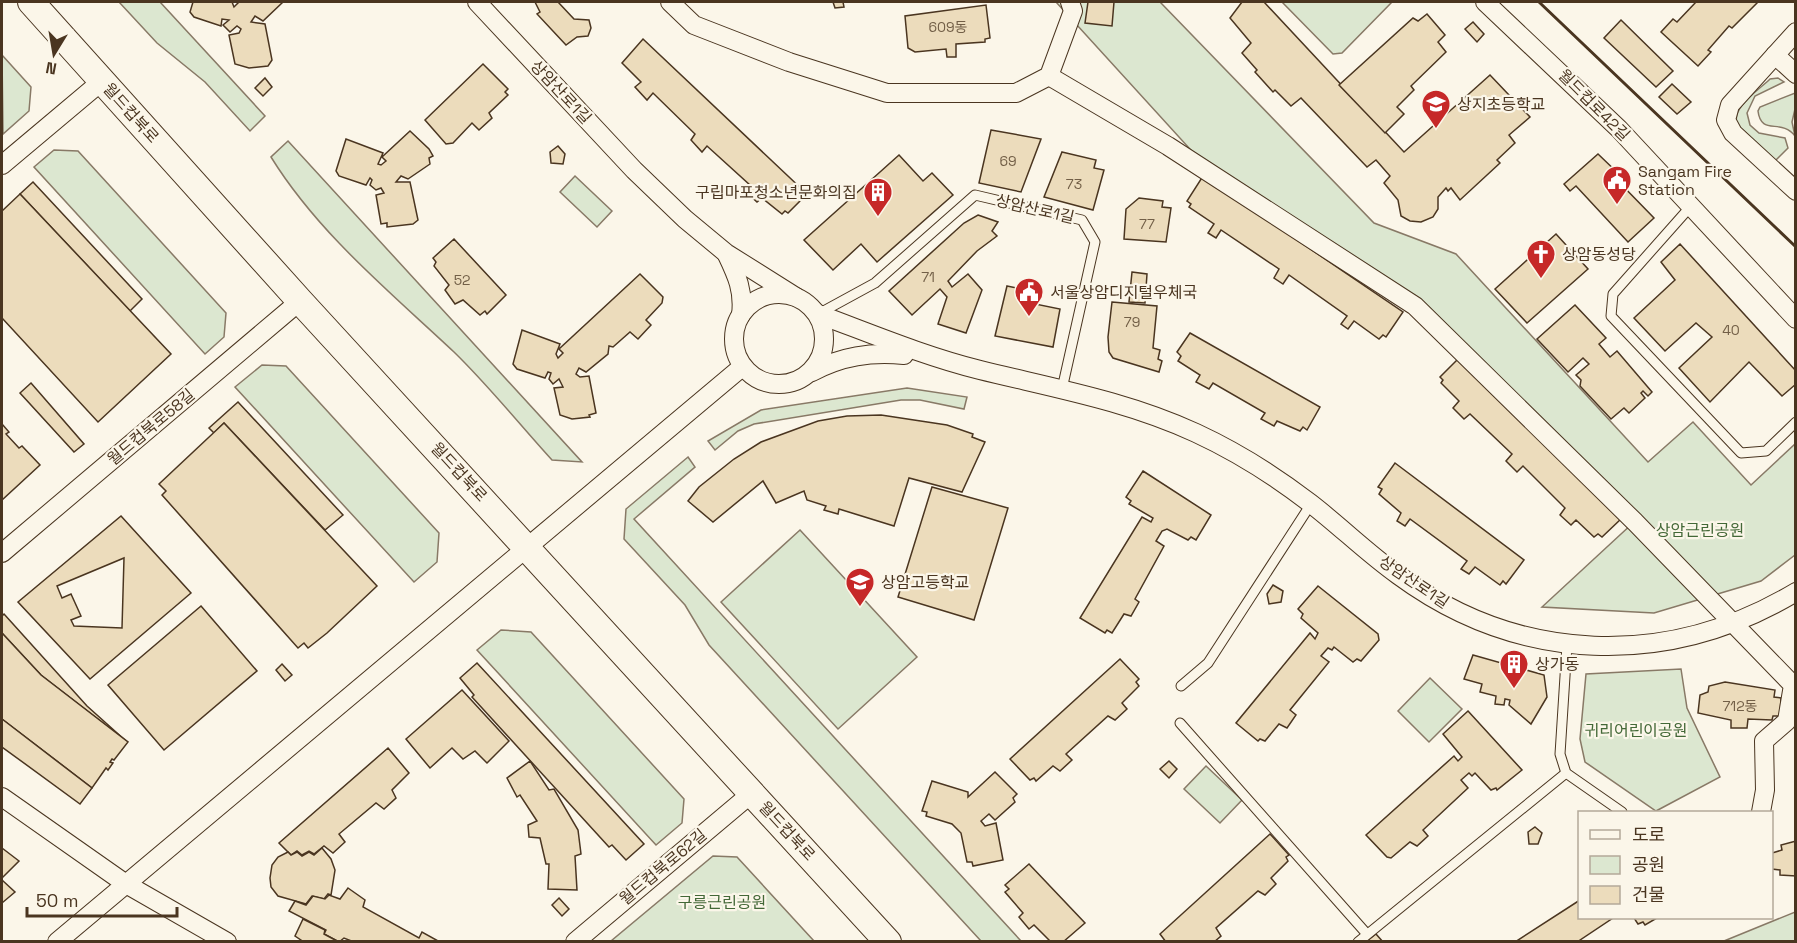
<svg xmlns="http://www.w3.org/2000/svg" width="1797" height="943" font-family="'Space Grotesk','Noto Sans KR',sans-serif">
<rect width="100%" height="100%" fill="#fbf6e9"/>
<g fill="#dce7d0" stroke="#887966" stroke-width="1.5">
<path d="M119,2H160L265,116L250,131L205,82L157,43Z"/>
<path d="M1056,2H1160L1374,223L1456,254L1648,462L1693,422L1751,485L1795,444V555L1761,581L1654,613L1542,607L1634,522L1569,449L1312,229L1199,159Z"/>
<path d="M1282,2H1392L1342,53L1333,54Z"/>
<path d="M2,55L31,87L29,111L3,134Z"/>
<path d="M1778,78L1784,82L1755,96L1747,113L1750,125L1759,133L1785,138L1788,148L1775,161L1737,125C1731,107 1759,90 1770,79Z"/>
<path d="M1795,93V109L1792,122L1795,136C1781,118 1761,136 1758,111L1760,107Z"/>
<path d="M288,141L582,462L552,460C520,425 489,386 454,352C389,291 318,233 271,157Z"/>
<path d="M54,150L78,151L226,313L224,337L205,354L34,167Z"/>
<path d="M575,176L612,211L597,227L560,192Z"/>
<path d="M262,365L286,366L439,533L437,562L414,582L235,387Z"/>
<path d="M907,388L967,397L964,409L920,400H901L754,424L738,431L715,450L708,441L761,410Z"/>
<path d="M688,457L695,467L634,519L1021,941H981L709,645L685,605L624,539L626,509Z"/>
<path d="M800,530L917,657L838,729L721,602Z"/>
<path d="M501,630L531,632L684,799L682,823L656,845L477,650Z"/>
<path d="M1681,669L1687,708L1720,777L1656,811L1585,762L1580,739L1586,674Z"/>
<path d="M1430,678L1462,709L1429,742L1398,711Z"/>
<path d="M1206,766L1242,800L1220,823L1184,789Z"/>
<path d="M713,856L737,857L814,941H611Z"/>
<path d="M1795,912V941H1724Z"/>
</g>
<g fill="#ecdcbc" stroke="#4a3520" stroke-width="1.5" fill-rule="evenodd">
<path d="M193,2H232L234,7L239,2H283L263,21L255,16L251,22L265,24L272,60L268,66L249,68L235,64L229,35L239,33L241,29L237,26L230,32L223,25L229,20L222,19L221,26L194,17L190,12Z"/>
<path d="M535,2H558L574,19L589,20L591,28L588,36L577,37L566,45L537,14L540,12Z"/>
<path d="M833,2H843L844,7L835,8Z"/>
<path d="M1088,2H1114L1112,26L1085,23Z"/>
<path d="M1242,2H1264L1404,152L1490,75L1530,117L1509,135L1515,143L1497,160L1500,163L1460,200L1451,188L1448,191L1446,188L1438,197V209L1433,217L1421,222L1410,221L1401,216L1398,200L1384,183L1390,176L1376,160L1367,167L1301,98L1291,106L1275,90L1273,92L1255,72L1257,70L1242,53L1251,43L1230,18Z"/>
<path d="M1696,2H1758L1732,28L1729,26L1708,50L1711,52L1698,66L1661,32L1673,19L1677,22Z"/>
<path d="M986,5L990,38L985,39V42L956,44V57H947L946,49L915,52L908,48L905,16Z"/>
<path d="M1427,14L1445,35L1438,42L1446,52L1411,86L1414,90L1397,107L1404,114L1385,133L1339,85L1413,18L1418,21Z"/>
<path d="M1621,20L1673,71L1656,87L1604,38Z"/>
<path d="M1473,22L1484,34L1477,42L1465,29Z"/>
<path d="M643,39L807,194L788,213L785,211L782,214L762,198L757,202L745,191L751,186L707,146L702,152L691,140L695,134L653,93L647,100L635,87L641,82L622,63Z"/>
<path d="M483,64L508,89L505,92L508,95L489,113L492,118L479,130L472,123L453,143L446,144L425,120Z"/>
<path d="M265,78L272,87L263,96L255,88Z"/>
<path d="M1672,84L1691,102L1677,114L1659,97Z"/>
<path d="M991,130L1041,139L1021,192L979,183Z"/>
<path d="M410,131L429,149L433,156L429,158L430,164L408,179L401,176L396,182H410L418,220L413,224L387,227V223L381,224L376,195L384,193L381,188L376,190L370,185L372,180L370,178L366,185L339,176L336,171L346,139L383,153L378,164L381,165L386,161L382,157Z"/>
<path d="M558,146L565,154L563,164L551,163L550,152Z"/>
<path d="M1062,152L1096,160L1094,168L1104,170L1093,210L1044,197Z"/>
<path d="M1598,154L1622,177L1618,181L1654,218L1628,242L1576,186L1570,191L1564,184Z"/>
<path d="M899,155L923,181L932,173L953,195L877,262L861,244L833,270L804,240Z"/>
<path d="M1203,176L1403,312L1386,337L1383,335L1379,339L1354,321L1348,329L1341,324L1347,316L1289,275L1283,284L1274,278L1279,269L1221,230L1216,238L1208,233L1214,224L1189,207L1191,204L1187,201Z"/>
<path d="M33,182L142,299L130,311L20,194Z"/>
<path d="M20,194L171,354L98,422L2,318V211Z"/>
<path d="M1139,198L1163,201L1162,207L1171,208L1166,242L1124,239L1126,209Z"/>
<path d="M978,215L998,222L992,231L997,236L977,251L948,281L952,287L968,274L982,290L966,333L938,324L947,297L940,289L912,315L889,291L964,223Z"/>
<path d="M1556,234L1588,269L1527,323L1495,289Z"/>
<path d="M454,239L506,295L487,314L485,311L480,315L463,300L455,304L445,290L449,285L434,266L436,262L433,258Z"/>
<path d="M1680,244L1796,371V384L1782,396L1749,362L1710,402L1679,368L1712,337L1696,323L1665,351L1634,318L1675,280L1661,262Z"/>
<path d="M1132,272L1147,274L1145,303L1129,302Z"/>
<path d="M640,274L663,297L662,303L646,320L651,325L638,339L630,332L613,347L609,346L608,354L586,372L579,368L576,374L580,377L589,376L596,413L589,415L590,417L572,419L560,415L554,388L563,387L559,379L553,384L549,379L551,373L548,372L545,378L517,369L513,364L522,330L560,344L556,354L558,358L563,353L559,349Z"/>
<path d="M1007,286L1037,292L1035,304L1060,309L1053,347L995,336Z"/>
<path d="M1112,302L1157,306L1153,348L1160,350L1158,359L1162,361L1159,372L1113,358L1109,352L1108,337Z"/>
<path d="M1575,305L1606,338L1599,344L1610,357L1617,351L1652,392L1648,396L1643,391L1641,393L1645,398L1629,413L1624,408L1611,419L1580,386L1581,380L1576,375L1589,364L1583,358L1568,372L1537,339Z"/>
<path d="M1190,333L1320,407L1307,430L1303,427L1300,431L1277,421L1274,426L1261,419L1265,413L1213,383L1209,389L1196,382L1200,375L1178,361L1181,356L1177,352Z"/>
<path d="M1460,357L1622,518L1602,537L1598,534L1594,537L1576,520L1571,525L1560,515L1565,508L1523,466L1517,472L1506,461L1512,454L1470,414L1464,419L1453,408L1459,401L1441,383L1443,380L1440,377Z"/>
<path d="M31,383L84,444L74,452L20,393Z"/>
<path d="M238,402L343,515L325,530L224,423L214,433L209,428Z"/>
<path d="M881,415L947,425L973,434L972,437L985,442L962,492L909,478L894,526L839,509L838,514L824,510L826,506L807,500L804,491L776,503L763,481L713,522L688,501L699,487L734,459L761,442L818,421L847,416Z"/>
<path d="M224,423L377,586L327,633L308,648L304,643L298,648L162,495L166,491L159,484Z"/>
<path d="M2,424L9,432L6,434L19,448L22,446L40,465L2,500Z"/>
<path d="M1395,463L1524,560L1506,584L1503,581L1500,585L1475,567L1469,574L1461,569L1467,561L1410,519L1405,526L1397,521L1401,513L1379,494L1382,489L1378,487Z"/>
<path d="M1143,471L1211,515L1196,540L1191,537L1188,540L1167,529L1162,531L1156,541L1164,546L1135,599L1139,602L1131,616L1124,614L1112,633L1107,630L1105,633L1080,618L1142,517L1151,522L1153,518L1129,504L1131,501L1126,497Z"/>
<path d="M932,487L1008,508L974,620L898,597Z"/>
<path d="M121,516L191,593L90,679L18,602ZM124,558L122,628L74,626L71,620L81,616L71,594L62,598L57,586Z"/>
<path d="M1273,585L1283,591L1281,602L1269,604L1267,594Z"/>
<path d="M1318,586L1378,634L1379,640L1361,661L1357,659L1353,662L1334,647L1332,650L1328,648L1321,656L1329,662L1290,710L1296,715L1287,728L1279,724L1265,741L1260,739L1258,741L1236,723L1310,633L1315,639L1318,633L1301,618L1303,614L1298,609Z"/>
<path d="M201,606L257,671L164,750L108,685Z"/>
<path d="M4,614L87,706L126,741L41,675L2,633V616Z"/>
<path d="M2,633L41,675L128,742L114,760L112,759L110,762L113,763L108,770L106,768L92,788L2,719Z"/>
<path d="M1473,655L1544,675L1547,697L1531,724L1509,705L1510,700L1505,699L1504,705L1495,704L1496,696L1480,692L1482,684L1464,679Z"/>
<path d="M1120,659L1139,679L1136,682L1139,686L1122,703L1127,709L1115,720L1108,716L1066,754L1072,760L1060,771L1053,766L1036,781L1034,778L1030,780L1010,759Z"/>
<path d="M477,663L644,844L626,860L612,845L609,847L472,697L474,695L460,678Z"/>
<path d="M282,664L292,675L285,681L276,670Z"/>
<path d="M1725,682L1775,690L1774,697L1781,698L1780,716H1773L1772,720L1748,719L1747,728H1731V720L1698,713L1700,695L1708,692L1709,686Z"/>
<path d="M462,690L509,741L487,763L475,751L463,759L452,748L430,768L406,739Z"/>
<path d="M1468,711L1522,770L1497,790L1496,788L1491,790L1475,773L1472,776L1469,773L1461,780L1468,788L1423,830L1428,836L1417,846L1410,842L1391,858L1387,857L1366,835L1454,756L1458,761L1462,757L1443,734Z"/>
<path d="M2,719L92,788L80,804L2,747Z"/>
<path d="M388,748L409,773L392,790L396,798L384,809L376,803L339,834L345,842L333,853L324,846L314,854L309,851L302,855L297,851L291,855L279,843Z"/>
<path d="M530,761L549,790L554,789L578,830L581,854L575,856L577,890L548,889L549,864H546L540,838L529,837L528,825L537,821L520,795L517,797L507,778Z"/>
<path d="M1169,761L1177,769L1169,778L1160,769Z"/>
<path d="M995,772L1017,794L1013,798L1015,802L995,820L989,814L981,821L985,826L996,823L1003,860L973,866L972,862H967L961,833L952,824L926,816L927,812L922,811L932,781L968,792V797Z"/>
<path d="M1535,827L1542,833L1538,844H1529L1528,832Z"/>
<path d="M1270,834L1289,855L1286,857L1288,861L1271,878L1276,884L1265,895L1258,891L1216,928L1221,936L1214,942H1166L1160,934Z"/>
<path d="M1796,841V876L1780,875V870L1772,869V853L1782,850L1781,845Z"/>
<path d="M2,848L19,861L2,878Z"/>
<path d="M322,848L331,859L335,870L331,895L328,894L324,899L312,896L306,904L278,896L271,887L270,878L272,865L278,857L288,852L291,855L297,852L302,856L309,852L314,855Z"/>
<path d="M1029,864L1085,923L1063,942H1051L1034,925L1029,929L1019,917L1023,913L1005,892L1009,889L1005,885Z"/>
<path d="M2,880L15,892L2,903Z"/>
<path d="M348,888L365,900L363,907L419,938L422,932L440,942H354L344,938L339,942L324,934L326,930L289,911L295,901L306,905L313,896L325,899L329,895L340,899Z"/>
<path d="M559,898L569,909L562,916L552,905Z"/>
<path d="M1580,900V918H1613L1577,942H1515Z"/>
<path d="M1634,918H1657L1645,925L1643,922L1638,924Z"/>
<path d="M303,919L325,930L324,934L339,942H304L295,936Z"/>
<path d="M1376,934L1383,942L1367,941Z"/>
</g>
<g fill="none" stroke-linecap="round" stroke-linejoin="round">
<g stroke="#4a3520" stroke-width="11">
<g id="lane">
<path d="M1691,206L1613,294L1611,316L1741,453L1766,451L1796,422"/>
<path d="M820,313L875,283L975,195L1082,220L1095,242L1062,389"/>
<path d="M1567,645L1560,754L1566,773L1622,812"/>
<path d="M1181,686L1208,663L1311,504"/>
<path d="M1180,723L1366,933"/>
<path d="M1358,942L1566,773"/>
</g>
</g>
<g stroke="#4a3520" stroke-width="20">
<g id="street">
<path d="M477,2L634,170L685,219L726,253L796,297"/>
<path d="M670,2L694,25L789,62L887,93H1016L1049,76L1073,11L1070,2"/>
<path d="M1485,2L1619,129L1796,319"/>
<path d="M1796,32L1730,105L1726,120L1733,133L1796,191"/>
<path d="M1775,55L1796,74"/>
<path d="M1049,76L1168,146L1415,306L1635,522L1793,685L1787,721L1764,741L1765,790L1761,812"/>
<path d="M2,165L102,81"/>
<path d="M727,255C737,276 744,291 741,315"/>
<circle cx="779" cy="339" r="45"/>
<path d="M818,314C872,334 924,356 980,370C1053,388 1127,401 1196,433C1237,452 1275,476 1310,503C1340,526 1367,553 1398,575C1519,664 1667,669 1796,592"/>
<path d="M812,372C842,356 870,352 904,355"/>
<path d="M2,553L300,301"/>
<path d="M2,797L126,884L227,942"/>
<path d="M57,942L742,367"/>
<path d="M575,942L752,793"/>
</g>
</g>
<g stroke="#4a3520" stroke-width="28">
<path id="secondary" d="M31,2L300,301L888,942"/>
</g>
<use href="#lane" stroke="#fbf6e9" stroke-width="9"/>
<use href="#street" stroke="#fbf6e9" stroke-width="18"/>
<use href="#secondary" stroke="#fbf6e9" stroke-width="26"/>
<path stroke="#4a3520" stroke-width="3" d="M1539,2L1796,247"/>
</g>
<defs>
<g id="school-pin" transform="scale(1.5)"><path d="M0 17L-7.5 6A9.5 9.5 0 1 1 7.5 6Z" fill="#c62828" stroke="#fbf6e9"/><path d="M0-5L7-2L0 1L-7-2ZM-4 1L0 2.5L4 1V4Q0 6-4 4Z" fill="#fff"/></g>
<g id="civic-pin" transform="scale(1.5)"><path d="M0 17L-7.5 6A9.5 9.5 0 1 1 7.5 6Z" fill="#c62828" stroke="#fbf6e9"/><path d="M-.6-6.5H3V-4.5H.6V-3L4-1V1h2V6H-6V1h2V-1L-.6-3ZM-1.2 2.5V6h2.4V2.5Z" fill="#fff"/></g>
<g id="building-pin" transform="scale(1.5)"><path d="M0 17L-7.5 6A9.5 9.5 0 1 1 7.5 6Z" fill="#c62828" stroke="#fbf6e9"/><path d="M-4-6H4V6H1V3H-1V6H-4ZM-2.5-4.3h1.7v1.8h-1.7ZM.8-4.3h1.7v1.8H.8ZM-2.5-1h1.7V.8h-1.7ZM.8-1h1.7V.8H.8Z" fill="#fff"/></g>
<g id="church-pin" transform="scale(1.5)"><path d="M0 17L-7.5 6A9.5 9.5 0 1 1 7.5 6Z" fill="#c62828" stroke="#fbf6e9"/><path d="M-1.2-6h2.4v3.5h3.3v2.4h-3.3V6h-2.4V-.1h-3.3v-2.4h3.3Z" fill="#fff"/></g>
</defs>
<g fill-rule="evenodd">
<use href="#school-pin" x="1436" y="104"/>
<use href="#civic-pin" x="1617" y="180"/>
<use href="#building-pin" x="878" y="192"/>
<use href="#church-pin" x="1541" y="254"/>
<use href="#civic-pin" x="1029" y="292"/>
<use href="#school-pin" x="860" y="582"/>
<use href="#building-pin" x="1514" y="664"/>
</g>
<g text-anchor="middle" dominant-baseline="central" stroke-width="4.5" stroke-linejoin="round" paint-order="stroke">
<g font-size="14" fill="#725f47">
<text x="948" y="27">609동</text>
<text x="1008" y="161">69</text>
<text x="1074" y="184">73</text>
<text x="1147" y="224">77</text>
<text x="928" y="277">71</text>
<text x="462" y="280">52</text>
<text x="1132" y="322">79</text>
<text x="1731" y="330">40</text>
<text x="1740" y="706">712동</text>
</g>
<g font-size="16" fill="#4a3520" stroke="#fbf6e9">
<text transform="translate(561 92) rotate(47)">상암산로1길</text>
<text transform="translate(1594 105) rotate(45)">월드컵로42길</text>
<text transform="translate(131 113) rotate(48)">월드컵북로</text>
<text transform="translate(1035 209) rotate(13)">상암산로1길</text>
<text transform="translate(151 427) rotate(-40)">월드컵북로58길</text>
<text transform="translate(459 472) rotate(47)">월드컵북로</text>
<text transform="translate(1414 582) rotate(34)">상암산로1길</text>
<text transform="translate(787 831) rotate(47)">월드컵북로</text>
<text transform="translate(663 867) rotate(-40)">월드컵북로62길</text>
</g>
<g font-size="16" fill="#4a3520" stroke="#fbf6e9" text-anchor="start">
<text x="1457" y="104">상지초등학교</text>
<text x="1638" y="171">Sangam Fire<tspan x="1638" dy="18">Station</tspan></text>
<text x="857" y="192" text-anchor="end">구립마포청소년문화의집</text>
<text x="1562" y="254">상암동성당</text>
<text x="1050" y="292">서울상암디지털우체국</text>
<text x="881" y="582">상암고등학교</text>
<text x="1535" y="664">상가동</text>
</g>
<g font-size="16" fill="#436837" stroke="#fbf6e9">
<text x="1700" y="530">상암근린공원</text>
<text x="1636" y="730">귀리어린이공원</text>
<text x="722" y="902">구릉근린공원</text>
</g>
</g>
<rect width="1797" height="943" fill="none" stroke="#4a3520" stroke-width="6"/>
<rect x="1578" y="811" width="195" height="108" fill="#fbf6e9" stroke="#b4a999" stroke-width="1.5"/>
<rect x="1590" y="830" width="30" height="9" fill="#fbf6e9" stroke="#b4a999" stroke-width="1.5"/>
<text x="1632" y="841" font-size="18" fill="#4a3520">도로</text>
<rect x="1590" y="856" width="30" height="18" fill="#dce7d0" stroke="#b4a999" stroke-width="1.5"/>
<text x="1632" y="871" font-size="18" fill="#4a3520">공원</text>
<rect x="1590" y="886" width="30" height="18" fill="#ecdcbc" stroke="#b4a999" stroke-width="1.5"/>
<text x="1632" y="901" font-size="18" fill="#4a3520">건물</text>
<g transform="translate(54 54) rotate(191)" stroke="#fbf6e9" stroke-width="4.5" paint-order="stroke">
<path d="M0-4.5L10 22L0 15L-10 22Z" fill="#4a3520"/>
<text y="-9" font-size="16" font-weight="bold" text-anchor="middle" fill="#4a3520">N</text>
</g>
<path d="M27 907v9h150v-9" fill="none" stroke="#4a3520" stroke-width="3"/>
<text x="36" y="907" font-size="18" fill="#4a3520" stroke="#fbf6e9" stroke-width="4.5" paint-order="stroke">50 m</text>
</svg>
